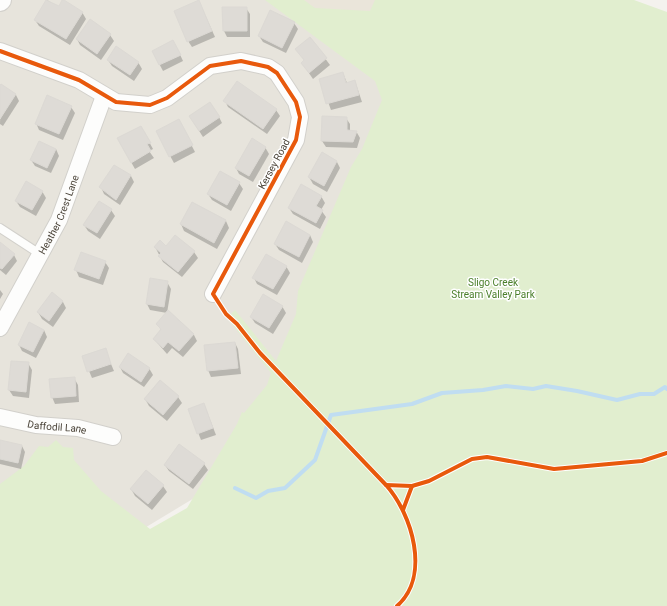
<svg xmlns="http://www.w3.org/2000/svg" width="667" height="606" font-family="Roboto,sans-serif">
<rect width="100%" height="100%" fill="#f4f2ee"/>
<path fill="#e7e4dc" d="M0,0H294L422,75L224,480L138,532L0,501Z"/>
<path fill="#eae5da" d="M294,0H417L389,56Z"/>
<path fill="#e1eecf" d="M265,0H304L315,8L370,11L375,0H634L667,12V606H0V484L24,466L39,446L48,447L56,440L63,447L73,448L74,460L101,491L150,529L187,508L237,424L242,412L244,413L267,385L271,373L227,318L235,310L276,361L296,314L298,291L351,167L362,149L382,100L375,81Z"/>
<g fill="#0003">
<path d="M47,0L59,7L82,12L86,19L70,45L39,26L35,20Z"/>
<path d="M202,8L215,37L192,47L188,41Z"/>
<path d="M246,8L250,14V37H227L224,31Z"/>
<path d="M294,23L298,29L286,53L263,42L259,36Z"/>
<path d="M110,35L114,41L101,60L80,45L77,39Z"/>
<path d="M310,38L330,65L313,79L302,63L305,61L297,49Z"/>
<path d="M177,48L183,61L163,71L153,52Z"/>
<path d="M108,60L138,62L142,69L134,81L112,66Z"/>
<path d="M343,73L347,83L355,81L362,102L331,110L320,80Z"/>
<path d="M1,85L16,95L19,101L3,126L0,124Z"/>
<path d="M225,101L276,110L280,116L267,134L228,107Z"/>
<path d="M71,107L75,113L63,140L39,130L36,123Z"/>
<path d="M219,117L222,123L203,137L194,123Z"/>
<path d="M346,118L350,124V131H356L360,138L357,148L326,147L322,141Z"/>
<path d="M141,127L153,149L149,151L154,158L135,169L118,139Z"/>
<path d="M182,127L195,152L174,163L157,132Z"/>
<path d="M265,147L269,154L253,182L239,174L236,168Z"/>
<path d="M56,149L59,156L51,173L35,166L31,160Z"/>
<path d="M322,154L337,162L340,168L327,192L313,184L309,177Z"/>
<path d="M114,167L131,176L134,182L120,205L104,194L101,187Z"/>
<path d="M239,183L243,189L231,211L212,200L208,194Z"/>
<path d="M42,191L46,198L36,216L20,207L16,201Z"/>
<path d="M321,196L325,203L321,210L326,217L320,229L293,214L289,208Z"/>
<path d="M193,203L226,221L229,228L217,249L184,231L181,224Z"/>
<path d="M111,210L115,216L100,239L88,231L84,225Z"/>
<path d="M310,235L313,242L302,263L279,250L275,244Z"/>
<path d="M0,243L14,255L17,261L6,275L0,270Z"/>
<path d="M155,247H166L194,252L198,258L182,277L163,262Z"/>
<path d="M105,262L109,268L103,285L79,277L76,270Z"/>
<path d="M286,266L290,273L277,295L257,284L254,278Z"/>
<path d="M150,280L167,282L171,289L167,313L150,310L147,304Z"/>
<path d="M0,290L3,294L0,299Z"/>
<path d="M52,294L63,302L66,308L53,327L42,319L38,312Z"/>
<path d="M282,306L286,313L273,334L255,323L251,317Z"/>
<path d="M169,312L194,335L197,341L183,357L172,348L167,354L154,339L161,330L157,324Z"/>
<path d="M44,330L47,337L36,358L22,351L19,345Z"/>
<path d="M235,343L238,349L241,374L211,377L208,370Z"/>
<path d="M105,350L114,371L92,378L83,357Z"/>
<path d="M28,363L32,370L29,398L13,396L9,390Z"/>
<path d="M120,367L149,368L153,375L144,387L123,373Z"/>
<path d="M74,378L78,385L79,402L55,404L52,397Z"/>
<path d="M160,381L178,397L182,403L167,421L149,406L145,399Z"/>
<path d="M204,404L216,435L201,440L189,409Z"/>
<path d="M0,441L22,446L25,452L21,469L0,464Z"/>
<path d="M204,464L208,470L193,489L169,471L165,465Z"/>
<path d="M163,486L167,492L152,510L135,496L131,489Z"/>
</g>
<g fill="none" stroke-linecap="round" stroke-linejoin="round">
<path stroke="#c0ddf1" stroke-width="4" d="M235,488L256,498L268,491L285,488L315,460L331,415L412,404L442,393L483,390L506,386L533,389L546,386L577,391L617,400L640,394H654L665,387L667,389"/>
</g>
<g fill="#dedbd6" stroke="#dcd9d4">
<path d="M46,0L59,6L62,0H64L83,12L66,39L34,20Z"/>
<path d="M199,0L212,31L187,42L174,11Z"/>
<path d="M222,7H247V31H223Z"/>
<path d="M270,10L295,22L282,48L258,36Z"/>
<path d="M90,19L111,34L97,54L76,39Z"/>
<path d="M310,37L327,58L309,73L301,63L304,60L295,49Z"/>
<path d="M173,40L181,55L159,65L152,51Z"/>
<path d="M116,46L139,62L130,75L107,60Z"/>
<path d="M343,72L346,83L355,80L359,95L326,104L319,79Z"/>
<path d="M237,81L277,109L263,129L223,101Z"/>
<path d="M1,84L16,94L0,119V85Z"/>
<path d="M47,95L72,106L59,134L35,124Z"/>
<path d="M210,102L220,117L199,131L189,116Z"/>
<path d="M322,116L347,117V130L357,131L353,142L321,141Z"/>
<path d="M179,119L193,145L169,157L156,131Z"/>
<path d="M141,126L151,143L147,144L151,151L131,163L117,138Z"/>
<path d="M252,138L266,147L249,176L235,168Z"/>
<path d="M39,141L56,149L47,168L30,160Z"/>
<path d="M322,152L337,161L324,186L308,177Z"/>
<path d="M114,165L131,175L116,200L99,187Z"/>
<path d="M220,171L240,182L227,205L207,194Z"/>
<path d="M26,181L43,191L32,210L15,201Z"/>
<path d="M301,184L322,196L316,206L323,210L316,223L288,208Z"/>
<path d="M99,201L112,209L97,233L83,225Z"/>
<path d="M192,202L226,220L214,243L180,224Z"/>
<path d="M286,221L310,235L299,257L274,244Z"/>
<path d="M175,235L195,251L178,272L158,256L161,253L154,247L160,240L166,246Z"/>
<path d="M0,242L15,254L2,269L0,268Z"/>
<path d="M81,252L106,261L99,279L74,270Z"/>
<path d="M266,254L287,266L273,289L252,278Z"/>
<path d="M150,278L168,281L164,307L146,304Z"/>
<path d="M52,292L63,301L49,321L37,312Z"/>
<path d="M263,294L283,306L269,328L250,317Z"/>
<path d="M168,310L194,334L179,351L168,342L163,348L153,339L161,329L156,324Z"/>
<path d="M29,322L44,330L33,352L18,345Z"/>
<path d="M235,342L238,368L207,371L204,345Z"/>
<path d="M106,348L111,364L87,372L82,356Z"/>
<path d="M128,353L150,368L141,382L119,367Z"/>
<path d="M11,361L29,362L26,392L8,390Z"/>
<path d="M75,377L76,396L51,398L49,379Z"/>
<path d="M160,380L179,396L163,415L144,399Z"/>
<path d="M204,403L213,428L197,434L188,409Z"/>
<path d="M0,440L22,445L18,463L0,459Z"/>
<path d="M179,444L205,463L189,484L164,465Z"/>
<path d="M146,470L164,485L148,504L130,489Z"/>
</g>
<g fill="none" stroke-linecap="round" stroke-linejoin="round">
<g stroke="#d2d0cb" stroke-width="10">
<path id="service" d="M0,228L40,254"/>
</g>
<g stroke="#d2d0cb" stroke-width="18">
<g id="minor">
<path d="M0,51L79,80L116,102L150,105L167,98L210,66L241,61L268,67L277,73L296,102L300,117L296,140L213,294"/>
<path id="s1" d="M0,328L59,220L104,96"/>
<path id="s2" d="M0,417L36,425L78,428L113,437"/>
</g>
</g>
<g stroke="#d2d0cb" stroke-width="22">
<path id="tertiary" d="M0,1L1,0"/>
</g>
<use href="#service" stroke="#fdfdfc" stroke-width="8"/>
<use href="#minor" stroke="#fdfdfc" stroke-width="16"/>
<use href="#tertiary" stroke="#fdfdfc" stroke-width="20"/>
<g stroke="#fff" stroke-width="6">
<g id="cycleway">
<path d="M0,51L79,80L116,102L150,105L167,98L210,66L241,61L268,67L277,73L296,102L300,117L296,140L213,294L226,314L237,324L260,353L386,485"/>
<path d="M412,486L429,481L472,459L487,457L554,469L642,461L667,453"/>
<path d="M397,606C431,576 412,514 386,485L412,486L403,510"/>
</g>
</g>
<use href="#cycleway" stroke="#e8590c" stroke-width="4"/>
</g>
<g text-anchor="middle" dominant-baseline="central" stroke-width="3" stroke-linejoin="round" paint-order="stroke">
<g font-size="10" fill="#4b4439" stroke="#fff">
<text transform="translate(274 164) rotate(-62)">Kersey Road</text>
<text stroke="none"><textPath href="#s1" startOffset="128">Heather Crest Lane</textPath></text>
<text stroke="none"><textPath href="#s2" startOffset="58">Daffodil Lane</textPath></text>
</g>
<g font-size="10" fill="#4a7f2a" stroke="#fff">
<text x="493" y="282">Sligo Creek<tspan x="493" dy="12">Stream Valley Park</tspan></text>
</g>
</g>
</svg>
